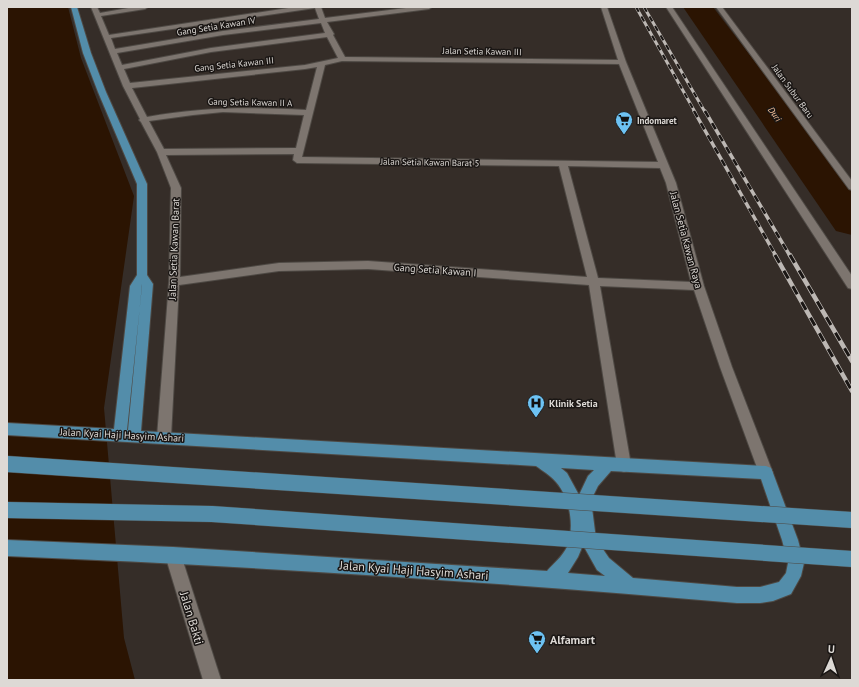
<svg xmlns="http://www.w3.org/2000/svg" width="859" height="687" font-family="'PT Sans',sans-serif">
<rect width="100%" height="100%" fill="#352d28"/>
<path fill="#2b1402" d="M7,7H68L81,58L134,196L104,408L124,638L135,680H7Z"/>
<g fill="none" stroke-linecap="round" stroke-linejoin="round">
<path fill="#2b1402" fill-rule="evenodd" d="M683,7H713L852,188V235L836,231Z"/>
<g stroke="#4e4944" stroke-width="2">
<g id="minor">
<path d="M91,7H97L100,13L134,7H148L145,9L101,16L109,35L295,7H321L325,18L414,7H432L429,9L327,22L334,34L333,35L345,57L618,60L601,7H607L626,62L676,183L704,286L732,367L773,473L771,478L766,480L761,478L759,473L720,367L694,290L600,286L631,465L629,470L624,472L619,470L617,465L589,285L368,269L279,271L179,285L171,437L169,441L164,443L159,441L157,437L169,282L171,188L157,152L141,122L139,120L140,119L123,86ZM315,8L319,19L223,31L115,49L111,38ZM321,23L325,33L211,48L122,65L117,53L223,35ZM327,37L338,58L305,65L130,83L124,69L211,52ZM342,61L619,64L658,162L302,157L325,65ZM317,67L306,110C252,107 200,107 147,117L132,88L305,69ZM223,112L304,115L296,148L164,149L149,121L193,115ZM294,154L293,160L297,163L559,166L587,277L368,261L279,263L180,277L181,188L166,155ZM568,166L660,168L666,183L691,282L598,278Z"/>
<path d="M666,7H672L852,276V289L848,288Z"/>
<path d="M716,7H722L852,181V190L849,189Z"/>
<path d="M173,547L178,550L181,555L221,680H203L165,555L168,550Z"/>
</g>
</g>
<g stroke="#4e4944" stroke-width="2">
<path id="major" d="M71,7H77L91,53L106,92L147,184V275L153,284L141,431L766,466L771,468L773,473L798,540L804,563L801,576L791,594L773,601L760,603H737C495,582 251,566 7,556V540L173,547L547,571C554,563 562,557 567,547C575,527 570,498 556,482C550,475 543,471 536,466L7,435V423L114,429L130,286L137,275V184L98,92L83,53ZM142,284L128,430H127L142,286ZM561,468L594,470L588,476L579,495L567,473ZM611,471L761,479L782,540L788,563L786,573L779,582L760,587H737L633,578L609,558L596,539L591,500L598,486ZM583,545L597,570L605,576L568,573L578,557Z"/>
</g>
<use href="#minor" fill="#7d756f" fill-rule="evenodd"/>
<use href="#major" fill="#538daa" fill-rule="evenodd"/>
<g stroke="#bdb8b4" stroke-width="3">
<g id="rail-far2">
<path d="M636,7L695,112"/>
<path d="M644,7L705,112"/>
</g>
</g>
<g stroke="#bdb8b4" stroke-width="3.5">
<g id="rail-far1">
<path d="M694,111L776,256"/>
<path d="M705,111L790,256"/>
</g>
</g>
<g stroke="#bdb8b4" stroke-width="4.5">
<g id="rail">
<path d="M775,255L852,391"/>
<path d="M790,255L852,361"/>
</g>
</g>
<use href="#rail-far2" stroke="#1a1614" stroke-width="2" stroke-dasharray="5.5" stroke-linecap="butt"/>
<use href="#rail-far1" stroke="#1a1614" stroke-width="2.5" stroke-dasharray="7" stroke-linecap="butt"/>
<use href="#rail" stroke="#1a1614" stroke-width="3" stroke-dasharray="9" stroke-linecap="butt"/>
<g stroke="#4e4944" stroke-width="17" stroke-linecap="butt">
<g id="major-bridge">
<path d="M7,464L852,520"/>
<path d="M7,510L212,514L852,559"/>
</g>
</g>
<use href="#major-bridge" stroke="#538daa" stroke-width="16"/>
</g>
<defs>
<g id="supermarket-pin" transform="scale(0.9)"><path d="M0 17L-7.5 6A9.5 9.5 0 1 1 7.5 6Z" fill="#6dc2f3" stroke="#1a1614"/><path d="M-6-5.5h2.5l.6 2H6L4.5 2H-2.5L-4.4-4H-6ZM-1.5 3.2a1.3 1.3 0 1 0 .1 0ZM3 3.2a1.3 1.3 0 1 0 .1 0Z" fill="#111"/></g>
<g id="hospital-pin" transform="scale(0.9)"><path d="M0 17L-7.5 6A9.5 9.5 0 1 1 7.5 6Z" fill="#6dc2f3" stroke="#1a1614"/><path d="M-5-5h3v3.5h4V-5h3V5h-3V1.5h-4V5h-3Z" fill="#111"/></g>
</defs>
<g fill-rule="evenodd">
<use href="#supermarket-pin" x="624" y="120"/>
<use href="#hospital-pin" x="536" y="403"/>
<use href="#supermarket-pin" x="537" y="639"/>
</g>
<g text-anchor="middle" dominant-baseline="central" stroke-width="3" stroke-linejoin="round" paint-order="stroke">
<g font-size="9" fill="#ddd9d5" stroke="#1a1614">
<text transform="translate(216 26) rotate(-9)">Gang Setia Kawan IV</text>
<text transform="translate(482 51) rotate(1)">Jalan Setia Kawan III</text>
<text transform="translate(234 64) rotate(-6)">Gang Setia Kawan III</text>
<text transform="translate(793 91) rotate(54)">Jalan Subur Baru</text>
<text transform="translate(250 102) rotate(1)">Gang Setia Kawan II A</text>
<text transform="translate(430 162) rotate(1)">Jalan Setia Kawan Barat 5</text>
</g>
<g font-size="9" font-style="italic" fill="#f9c59e" stroke="#1a1614">
<text transform="translate(775 114) rotate(54)">Duri</text>
</g>
<g font-size="9" font-weight="bold" fill="#ddd9d5" stroke="#1a1614" text-anchor="start">
<text x="637" y="120">Indomaret</text>
</g>
<g font-size="10" fill="#ddd9d5" stroke="#1a1614">
<text transform="translate(686 240) rotate(75)">Jalan Setia Kawan Raya</text>
<text transform="translate(174 249) rotate(-88)">Jalan Setia Kawan Barat</text>
<text transform="translate(435 270) rotate(4)">Gang Setia Kawan I</text>
<text transform="translate(122 435) rotate(3)">Jalan Kyai Haji Hasyim Ashari</text>
</g>
<g font-size="10" font-weight="bold" fill="#ddd9d5" stroke="#1a1614" text-anchor="start">
<text x="549" y="403">Klinik Setia</text>
</g>
<g font-size="12" fill="#ddd9d5" stroke="#1a1614">
<text transform="translate(414 570) rotate(4)">Jalan Kyai Haji Hasyim Ashari</text>
<text transform="translate(192 618) rotate(73)">Jalan Bakti</text>
</g>
<g font-size="12" font-weight="bold" fill="#ddd9d5" stroke="#1a1614" text-anchor="start">
<text x="550" y="639">Alfamart</text>
</g>
</g>
<rect width="859" height="687" fill="none" stroke="#ddd9d5" stroke-width="16"/>
<g transform="translate(831 659) rotate(3)" stroke="#1a1614" stroke-width="3" paint-order="stroke">
<path d="M0-3L7 15L0 10L-7 15Z" fill="#ddd9d5"/>
<text y="-6" font-size="11" font-weight="bold" text-anchor="middle" fill="#ddd9d5">U</text>
</g>
</svg>
